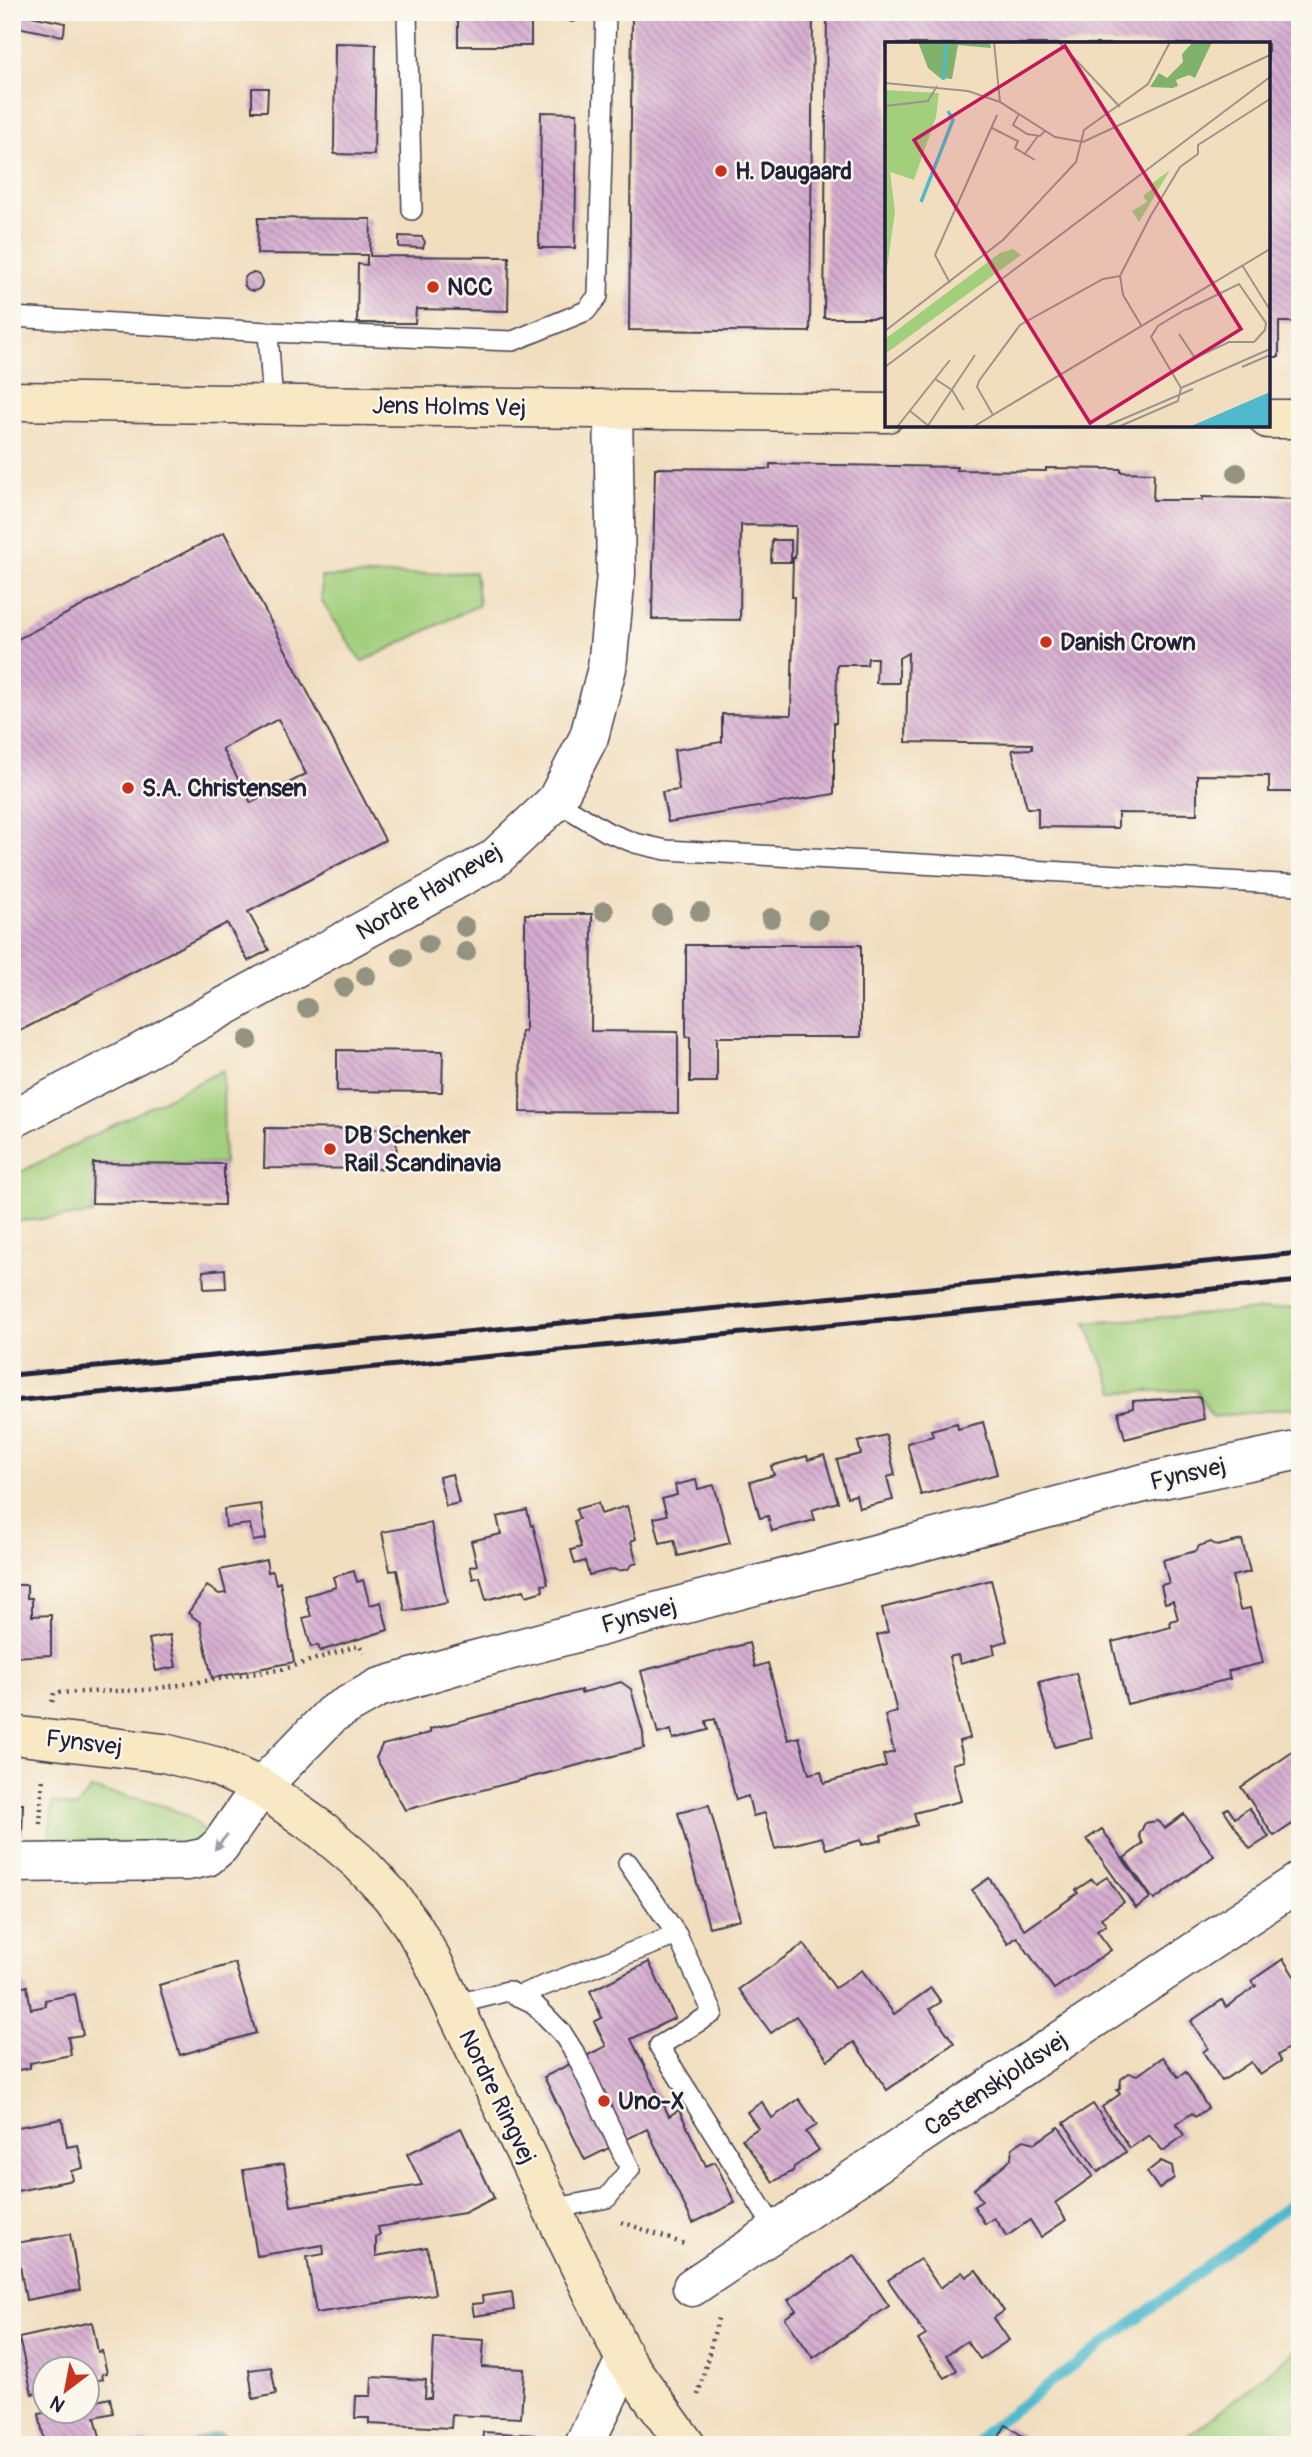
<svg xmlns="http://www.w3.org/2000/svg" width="1312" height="2457" font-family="Pangolin,sans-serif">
<defs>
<pattern id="water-rules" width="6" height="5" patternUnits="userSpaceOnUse" patternTransform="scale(1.75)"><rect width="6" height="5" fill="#50b9cd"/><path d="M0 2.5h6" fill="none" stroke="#4296a8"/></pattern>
<pattern id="building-back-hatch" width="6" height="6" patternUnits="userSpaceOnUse" patternTransform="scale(1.75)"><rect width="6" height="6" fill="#d6add0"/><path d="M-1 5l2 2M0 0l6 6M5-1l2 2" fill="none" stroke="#ad8caa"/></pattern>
</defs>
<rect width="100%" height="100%" fill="#fbf7ec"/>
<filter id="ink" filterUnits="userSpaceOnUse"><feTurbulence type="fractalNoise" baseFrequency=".0143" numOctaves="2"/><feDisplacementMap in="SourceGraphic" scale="14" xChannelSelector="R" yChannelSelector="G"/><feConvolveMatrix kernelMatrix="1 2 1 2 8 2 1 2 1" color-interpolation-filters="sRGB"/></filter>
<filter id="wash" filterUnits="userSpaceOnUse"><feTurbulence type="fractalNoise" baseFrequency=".00686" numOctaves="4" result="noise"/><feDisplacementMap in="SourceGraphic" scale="28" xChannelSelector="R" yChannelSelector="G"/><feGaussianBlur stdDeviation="1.57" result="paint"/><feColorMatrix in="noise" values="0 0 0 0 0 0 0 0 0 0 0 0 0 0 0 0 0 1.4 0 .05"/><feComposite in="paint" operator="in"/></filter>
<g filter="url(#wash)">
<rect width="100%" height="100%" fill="#f1debf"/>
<g fill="#a2cf7c" stroke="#62785c" stroke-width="2">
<path d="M475,572L479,605L362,662L322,602L321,577Z"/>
<path d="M223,1070L224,1164L94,1163L93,1214L12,1222V1176Z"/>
<path d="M1300,1307V1407L1212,1417L1196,1390L1115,1392L1086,1323Z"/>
<path d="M91,1789C121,1796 190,1804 205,1834L203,1839L186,1844L49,1841L53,1802L76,1808Z"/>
<path d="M1300,2347V2445H1177Z"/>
</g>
<path fill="url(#water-rules)" stroke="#396e84" stroke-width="2" d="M217,2433L225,2435L229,2445H188L196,2439Z"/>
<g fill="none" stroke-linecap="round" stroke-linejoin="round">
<path stroke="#50b9cd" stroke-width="10" d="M976,2445L985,2432L1300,2197"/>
</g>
<g id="blocks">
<g fill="url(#building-back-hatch)" fill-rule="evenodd">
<path d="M12,12L65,23L64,33L62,36L12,26Z"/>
<rect x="458" y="12" width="73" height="34"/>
<path d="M536,12H556L552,18L547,21L541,19Z"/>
<path d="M561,12H582L578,20L572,22L566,20Z"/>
<path d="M632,12H813L810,332L629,330Z"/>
<path d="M827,12H1280V20L1300,21V322H1279V357H1268V44H887V318H824Z"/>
<path d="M335,43L376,44L374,155L334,154Z"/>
<path d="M252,88H268L267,111H252Z"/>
<path d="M541,112L577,113L575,248H539Z"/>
<path d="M258,218L371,219L370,256L509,257L508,311L416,309L415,323H357L358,264L367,265V255L257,254Z"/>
<path d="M399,236L422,237L425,242L423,248L399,247Z"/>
<circle cx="253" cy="282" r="9"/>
<path d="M770,464L957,467L956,470L1046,471V468L1121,469V472L1154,473L1153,500H1202V497L1300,499V792H1269V776L1197,775V814L1118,813V828L1038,827V808H1027L1012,750L1032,749V744L906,742L908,653L899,658V683H876L877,658H868L867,665H837L836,723H834V794L668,822L662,792L679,790L674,750L722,742V714L791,715L794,597H792L793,558H795L796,526L741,525L740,620L652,619L655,468L770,469Z"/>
<path d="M224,532L385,840L248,912L269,950L248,961L227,923L12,1035V642ZM278,719L306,774L251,803L222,749Z"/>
<path d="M772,540H791V562H771Z"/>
<path d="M525,914H592L591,1031L678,1032V1113L520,1112L521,1031H525Z"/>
<path d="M686,945H861V1037H717V1082H690V1037H686Z"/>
<path d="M337,1050L443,1051L442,1092L337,1091Z"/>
<path d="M265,1128L397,1129L396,1169L264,1168Z"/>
<path d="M93,1163L224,1164V1205L92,1203Z"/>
<path d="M225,1269L226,1288L204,1289L203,1271Z"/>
<path d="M1200,1397L1204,1419L1125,1439L1118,1412L1133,1408V1401Z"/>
<path d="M983,1422L997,1474L921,1495L907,1443L933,1436L931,1430L957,1423L958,1429Z"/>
<path d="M886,1435L895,1475L887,1477L893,1500L859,1508L856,1495L847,1497L837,1460L861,1454L858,1442Z"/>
<path d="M824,1455L838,1502L812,1510L815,1520L772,1531L768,1516L760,1518L750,1482L774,1475L771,1466L807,1456L808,1460Z"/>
<path d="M452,1474L459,1503L446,1506L439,1477Z"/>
<path d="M696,1480L698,1489L714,1485L730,1543L678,1556L674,1540L660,1543L654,1518L667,1515L662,1499L677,1495L675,1485Z"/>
<path d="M598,1503L601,1514L627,1506L636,1539L631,1541L637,1563L631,1565L628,1569L618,1571L614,1569L589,1575L585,1561L575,1564L571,1550L581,1547L574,1521L579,1519L576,1509Z"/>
<path d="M261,1504L266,1539L253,1541L250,1524L226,1527L224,1509Z"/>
<path d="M527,1510L531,1526L533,1525L548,1584L542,1585L543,1591L526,1596L524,1590L486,1600L480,1577L473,1579L470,1567L477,1565L471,1541L501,1534L497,1517Z"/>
<path d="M431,1523L447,1603L405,1611L397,1570L390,1571L382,1532Z"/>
<path d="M1242,1540L1250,1572L1232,1576L1240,1610L1250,1608L1263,1663L1228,1671L1230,1679L1127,1704L1112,1642L1171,1627L1170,1621L1178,1619L1173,1601L1165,1603L1161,1585L1169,1583L1163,1560L1196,1551L1199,1546L1211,1542L1217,1546Z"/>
<path d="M266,1560L268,1572L273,1571L276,1584L280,1582L294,1662L212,1678L200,1622L188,1613L207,1586L219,1594L226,1593L220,1570Z"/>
<path d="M354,1571L357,1582L363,1580L370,1605L381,1602L388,1630L320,1651L318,1645L311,1647L303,1618L311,1616L305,1596L336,1587L333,1577Z"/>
<path d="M991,1580L1007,1641L993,1645L995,1654L960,1664L958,1655L949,1657L970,1738L959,1741L964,1761L952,1764L961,1801L914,1813L917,1825L881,1835L882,1840L862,1845L861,1840L826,1849L822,1837L775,1849L765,1813L753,1816L748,1796L736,1800L715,1719L706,1721L708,1730L673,1739L671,1730L658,1734L641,1671L749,1643L755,1667L768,1663L788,1740L799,1737L809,1774L821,1771L824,1783L886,1766L883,1755L894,1752L885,1715L897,1712L877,1635L888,1632L882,1608Z"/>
<path d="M12,1585H27V1598H32V1616L51,1615V1655L12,1657Z"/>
<path d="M170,1635L176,1667L156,1671L149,1639Z"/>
<path d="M1076,1673L1092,1738L1055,1747L1039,1682Z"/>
<path d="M621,1682L631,1689L643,1733L644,1748L405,1810L376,1758L382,1745L430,1733V1729L581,1690V1693Z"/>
<path d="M1294,1751L1300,1759V1819L1274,1836L1241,1787Z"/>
<path d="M12,1804H23L22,1835H12Z"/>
<path d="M709,1805L740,1919L709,1927L678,1813Z"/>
<path d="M1228,1808L1235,1818L1249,1808L1269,1837L1250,1849L1224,1810Z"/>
<path d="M1184,1814L1214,1856L1154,1900L1124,1858L1143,1844L1139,1835L1145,1823L1157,1821L1165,1828Z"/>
<path d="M1102,1829L1150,1898L1136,1908L1087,1839Z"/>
<path d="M1107,1877L1124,1902L1101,1918L1106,1925L1097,1931L1111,1950L1054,1989L1017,1937L1008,1944L972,1890L989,1878L1025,1930L1078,1893L1076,1890L1092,1879L1096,1884Z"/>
<path d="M804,1944L835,1988L862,1970L894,2014L931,1988L941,2002L930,2009L954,2043L887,2090L854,2042L828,2060L796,2016L771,2033L739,1989Z"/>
<path d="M1283,1959L1300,1985V2040L1278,2055L1281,2061L1260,2075L1251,2062L1222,2081L1203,2052L1208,2048L1191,2021L1222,2000L1226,2007L1241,1997L1256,1986L1251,1981Z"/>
<path d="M649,1962L675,2018L631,2039L669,2116L679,2110L706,2166L715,2162L735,2203L693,2223L647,2129L585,2160L544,2077L606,2046L594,2022L602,2018L590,1991Z"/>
<path d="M235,1963L256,2033L180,2055L159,1985Z"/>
<path d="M17,1983L20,1988L27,1986L31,2009L46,2006L45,2000L75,1994L83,2035L68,2037L71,2055L30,2063V2068L12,2071V1984Z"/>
<path d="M1163,2057L1178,2077L1186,2072L1208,2108L1195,2117L1192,2113L1176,2124L1184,2135L1163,2151L1149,2135L1130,2148L1102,2107L1120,2094L1117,2090L1120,2088L1121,2079L1129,2073L1138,2075Z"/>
<path d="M799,2099L817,2125L806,2132L819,2150L794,2167L793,2171L773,2182L742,2139L758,2128L747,2112L762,2102L772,2118Z"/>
<path d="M1093,2104L1126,2152L1098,2172L1064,2123Z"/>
<path d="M62,2119L67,2147L78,2145L83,2168L71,2171L73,2180L12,2192V2128Z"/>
<path d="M1059,2127L1093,2176L1055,2203L1066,2220L1041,2237L1030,2220L1007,2236L994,2218L985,2224L974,2206L982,2201L974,2189L1011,2159L1012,2148L1024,2140L1035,2143Z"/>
<path d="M461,2128L494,2198L464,2213L378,2227L380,2236L376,2237V2256L427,2247L435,2294L316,2313L307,2257L324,2254L323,2245L257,2256L243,2170L284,2164L291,2206L422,2185L407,2154Z"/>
<path d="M1161,2161L1172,2166L1174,2178L1159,2189L1147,2172Z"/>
<path d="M70,2234L80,2290L26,2300L16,2243Z"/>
<path d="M854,2255L889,2306L813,2358L785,2318L796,2310L788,2300Z"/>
<path d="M920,2259L940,2288L962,2272L966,2277L976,2270L1004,2311L994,2318L1009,2340L980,2359L967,2341L946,2355L957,2370L945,2378L918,2340L926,2335L888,2280Z"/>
<path d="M512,2292L514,2310L474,2316L472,2304L483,2303L482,2296Z"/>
<path d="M92,2322L98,2352L102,2351L107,2373L102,2374L103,2379L88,2383V2370H46V2392L32,2394L19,2338Z"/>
<path d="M434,2337L484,2340L482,2367L524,2369L521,2418L452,2415L451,2428L369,2424V2418H355L356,2396H371L372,2377L426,2380L425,2398H431Z"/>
<path d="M271,2367L276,2394L253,2399L249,2370Z"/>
<path d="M110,2398L113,2413L95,2417L102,2445H45L39,2414L49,2412H88V2403Z"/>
<path d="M1006,2425L1036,2445H994Z"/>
<path d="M483,2432L534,2435V2445H482Z"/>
<path d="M148,2439L149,2445H127V2444Z"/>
</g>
</g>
</g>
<g filter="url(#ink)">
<use href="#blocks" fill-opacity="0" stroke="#413e4f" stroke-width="2"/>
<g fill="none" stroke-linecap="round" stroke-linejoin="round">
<g stroke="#413e4f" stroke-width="22">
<g id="service">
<path d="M407,12L412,210"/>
<path d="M12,317L268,332"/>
<path d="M273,405L268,332L513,341L586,311L598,296L606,12"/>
<path d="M556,801L607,832L635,843L666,850L1300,885"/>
<path d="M628,1863L677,1935L713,2013L659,2046L776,2231"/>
<path d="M517,1996L677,1935"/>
<path d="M453,2005L508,1991L533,2003L562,2033L576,2055L630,2169L607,2198L552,2209"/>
</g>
</g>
<g stroke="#413e4f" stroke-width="41">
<g id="minor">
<path d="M12,1119L136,1055L494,859L556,801L589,737L607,668L616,574L613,410"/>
<path d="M12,1863L188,1861L207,1857L220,1846L261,1787L332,1714L378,1688L474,1660L1144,1483L1300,1450"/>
<path d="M692,2287L1300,1881"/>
<path d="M584,2445L625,2360"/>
</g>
</g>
<g stroke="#413e4f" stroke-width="41">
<g id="secondary">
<path d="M12,401L887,413"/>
<path d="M1268,419H1300"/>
<path d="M12,1735L164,1753L215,1766L261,1787L323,1831L359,1862L391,1896L414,1928L433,1962L625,2360L686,2445"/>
</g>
</g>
<g stroke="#413e4f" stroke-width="4.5" stroke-dasharray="2 5" stroke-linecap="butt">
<path d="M52,1702L54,1693L146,1690L284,1669L360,1645L364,1653"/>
<path d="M40,1824L43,1777"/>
<path d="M622,2222L687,2245"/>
<path d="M698,2395L719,2315"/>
</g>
<use href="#service" stroke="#fff" stroke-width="19"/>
<use href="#minor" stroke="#fff" stroke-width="38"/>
<use href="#secondary" stroke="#f8e8c3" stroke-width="38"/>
<g stroke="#22223b" stroke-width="5">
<path d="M12,1375L1300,1253"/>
<path d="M12,1401L1300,1281"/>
</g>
</g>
<g fill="#949381">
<circle cx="1237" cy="473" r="10"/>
<circle cx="604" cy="911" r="10"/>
<circle cx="700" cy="912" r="10"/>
<circle cx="662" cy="915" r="10"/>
<circle cx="771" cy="918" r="10"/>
<circle cx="818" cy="919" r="10"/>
<circle cx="465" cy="927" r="10"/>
<circle cx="428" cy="944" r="10"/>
<circle cx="466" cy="952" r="10"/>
<circle cx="402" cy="957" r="10"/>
<circle cx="366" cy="976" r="10"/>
<circle cx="344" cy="987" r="10"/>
<circle cx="307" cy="1008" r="10"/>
<circle cx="248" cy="1040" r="10"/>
</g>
<defs><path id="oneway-solid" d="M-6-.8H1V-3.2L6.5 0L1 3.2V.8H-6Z" transform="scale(1.75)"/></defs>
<use fill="#9c9ca7" href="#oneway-solid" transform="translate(221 1842) rotate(130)"/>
</g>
<g fill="#c8321e" stroke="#fbf7ec" stroke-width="2.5">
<circle cx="721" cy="171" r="7"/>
<circle cx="433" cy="287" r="7"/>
<circle cx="1046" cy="642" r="7"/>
<circle cx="128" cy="788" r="7"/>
<circle cx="330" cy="1149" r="7"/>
<circle cx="604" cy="2101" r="7"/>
</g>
<g text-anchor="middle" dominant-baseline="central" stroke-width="5" stroke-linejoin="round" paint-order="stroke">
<g font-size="24" font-weight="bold" fill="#22223b" stroke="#fbf7ec" text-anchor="start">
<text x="735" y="171">H. Daugaard</text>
<text x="447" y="287">NCC</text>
<text x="1060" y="642">Danish Crown</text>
<text x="142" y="788">S.A. Christensen</text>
<text x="344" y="1135">DB Schenker<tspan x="344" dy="28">Rail Scandinavia</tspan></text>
<text x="618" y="2101">Uno-X</text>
</g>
<g font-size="24" fill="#22223b" stroke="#fbf7ec">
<text transform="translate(449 407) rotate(1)">Jens Holms Vej</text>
<text transform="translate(429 892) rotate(-31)">Nordre Havnevej</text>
<text transform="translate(1188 1474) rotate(-13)">Fynsvej</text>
<text transform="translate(639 1616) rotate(-15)">Fynsvej</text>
<text transform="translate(84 1743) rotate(7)">Fynsvej</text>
<text transform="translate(996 2084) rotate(-34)">Castenskjoldsvej</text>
<text transform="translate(497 2097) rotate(64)">Nordre Ringvej</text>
</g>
</g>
<g transform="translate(885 42)">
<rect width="385" height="385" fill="#f1debf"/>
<path d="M0,48L54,51L51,75L29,138L5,130L10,169L1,234ZM285,128L263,165L254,180L247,169L262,160L258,154L268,146L266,142ZM128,207L136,213L0,312V297L115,211Z" fill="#a2cf7c"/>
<path d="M33,0H105L106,6L73,3L67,37L55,36L43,26ZM308,0H327L310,36L304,33L291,38L293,44L288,46L265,45L274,31L282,36L298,20L297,12Z" fill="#81b26c"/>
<path d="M385,350V385H304Z" fill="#50b9cd"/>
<path fill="none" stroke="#50b9cd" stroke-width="3.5" d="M58,38L62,0M36,160L68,78L63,69"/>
<path fill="none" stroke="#9e938a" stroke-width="2" d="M109,0L115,60M174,0L235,65M0,41L83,49L115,60L170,95L198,100L385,13M0,64L43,59L52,44M134,72L128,83L142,92L155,94L160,89M107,86L133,99L130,106L150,118M139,113L153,94M357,223L385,268M65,241L50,213L112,73M256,283L238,253L235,234L265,175L295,125L313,112V103L385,57M0,289L118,198L191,120L199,88L263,42L285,0M294,292L310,316L344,300H369L380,288L381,281L354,242L301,268M0,325L385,35M357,325L385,313M50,337L67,348L79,368M296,346L266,295L273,284L301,267M296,346L385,307M25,369L45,385M108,373L92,345L94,339L135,283L218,237L235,234M12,385L65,318M42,385L90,313M88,385L385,207M219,385L308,347M233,385L293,359L296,346"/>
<path fill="#c2185b" fill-opacity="0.15" stroke="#c2185b" stroke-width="3.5" d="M180,4L356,287L205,381L29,98Z"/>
<rect width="385" height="385" fill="none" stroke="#22223b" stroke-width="3.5"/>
</g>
<rect width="1312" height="2457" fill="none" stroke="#fbf7ec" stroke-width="42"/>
<g transform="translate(66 2390) rotate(212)"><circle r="33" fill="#fbf7ec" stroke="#a4a2a5" stroke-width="2"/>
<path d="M0-5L12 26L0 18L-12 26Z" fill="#c8321e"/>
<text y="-10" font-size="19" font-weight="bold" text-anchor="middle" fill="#22223b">N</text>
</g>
</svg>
